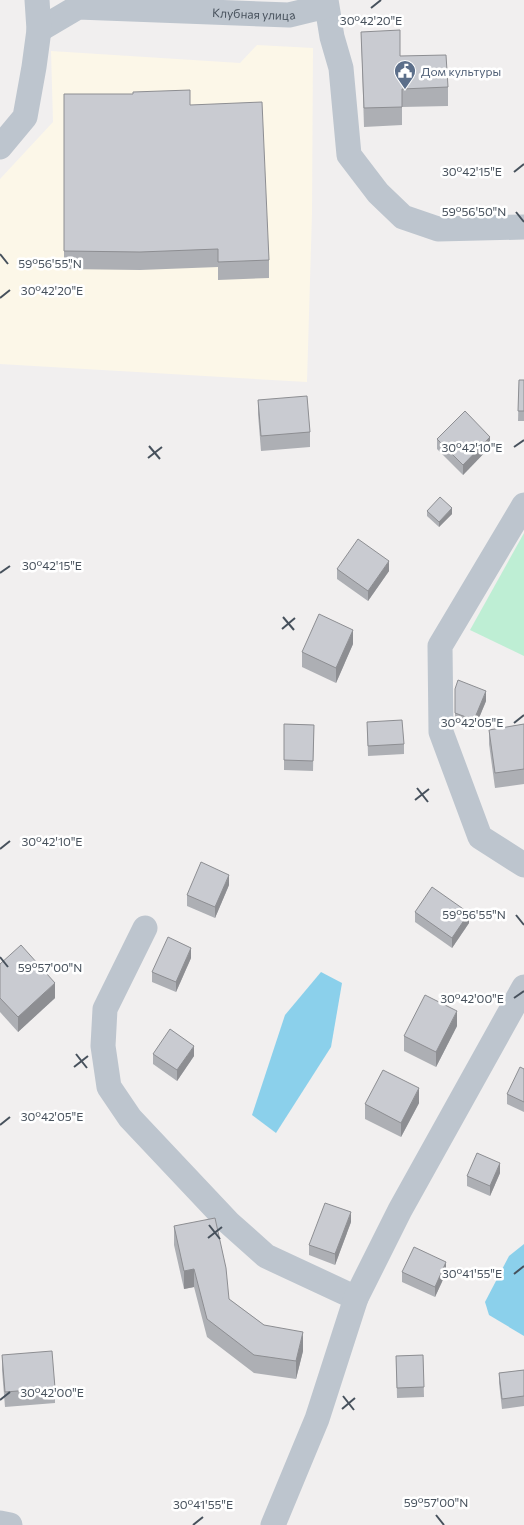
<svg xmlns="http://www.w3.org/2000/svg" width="524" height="1525" font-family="Commissioner,sans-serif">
<rect width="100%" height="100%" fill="#f1efef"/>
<path fill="#fcf7e8" d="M257,45L313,48L312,213L307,382L0,364V179L53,122L51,51L240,63Z"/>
<path fill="#beeed4" d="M524,533V656L470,630Z"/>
<g fill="#8bd0eb">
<path d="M321,972L342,983L331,1047L276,1133L252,1115L285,1015Z"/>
<path d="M524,1244V1336L489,1315L485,1302L509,1256Z"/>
</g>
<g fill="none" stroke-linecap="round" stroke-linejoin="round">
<g stroke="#bdc5ce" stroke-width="25">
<path d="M326,0L332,37L341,68L349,155L378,193L403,217L438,229L524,227"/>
<path id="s1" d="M39,30L78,7L289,15L326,6"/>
<path d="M0,147L25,117L34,67L39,30L37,0"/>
<path d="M524,505L440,646L441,732L480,837L524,865"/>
<path d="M145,928L105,1009L103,1046L109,1087L130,1118L229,1223L266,1256L356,1298"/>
<path d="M0,1523L10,1525"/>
<path d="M273,1525L317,1419L356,1298L400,1210L524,987"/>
</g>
</g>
<g fill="#adafb4">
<path d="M361,32L448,87V106L402,107V125L364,127Z"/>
<path d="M64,94L190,105L269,260V278L218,280V267L140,270L64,269Z"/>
<path d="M519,380H524V421H518Z"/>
<path d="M258,400L310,432V447L261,451L258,414Z"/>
<path d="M437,439L490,447L463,475L437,449Z"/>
<path d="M427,511L452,514L439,527L427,516Z"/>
<path d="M337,569L389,571L368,601L337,579Z"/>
<path d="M353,644L336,683L302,667V652Z"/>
<path d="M455,689L486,701L474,730L455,723Z"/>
<path d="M367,722L404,744V754L368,756Z"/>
<path d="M284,724L314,725L313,771L284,770Z"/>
<path d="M524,724V784L495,788L489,744V730Z"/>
<path d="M229,885L215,918L187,906V895Z"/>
<path d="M415,912L469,923L452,948L415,922Z"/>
<path d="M191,958L176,992L152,982V972Z"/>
<path d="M0,964L55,998L18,1032L0,1012Z"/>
<path d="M457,1026L436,1067L404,1051V1036Z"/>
<path d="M153,1054L194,1056L177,1081L153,1064Z"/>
<path d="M524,1069V1112L507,1104V1094Z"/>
<path d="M419,1103L401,1137L365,1119V1104Z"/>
<path d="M500,1173L490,1196L467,1186V1176Z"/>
<path d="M351,1222L335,1265L309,1255V1245Z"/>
<path d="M174,1226L229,1299L264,1325L303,1351L296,1379L254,1373L207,1337L194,1287L184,1289L174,1245Z"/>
<path d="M402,1272L446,1273L435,1297L402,1282Z"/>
<path d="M2,1355L55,1388V1403L5,1407L2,1370Z"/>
<path d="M423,1355L424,1397L397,1398L396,1356Z"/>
<path d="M524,1370V1406L502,1409L499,1383V1373Z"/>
</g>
<g fill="#8d8e92">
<path d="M490,437V447L463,475V465Z"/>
<path d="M452,508V514L439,527V522Z"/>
<path d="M389,561V571L368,601V591Z"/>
<path d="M353,630V644L336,683V668Z"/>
<path d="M486,691V701L474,730V720Z"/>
<path d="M229,875V885L215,918V907Z"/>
<path d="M469,913V923L452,948V938Z"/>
<path d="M191,948V958L176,992V982Z"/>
<path d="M55,983V998L18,1032V1017Z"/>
<path d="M457,1011V1026L436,1067V1052Z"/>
<path d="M194,1046V1056L177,1081V1070Z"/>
<path d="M419,1088V1103L401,1137V1123Z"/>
<path d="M500,1163V1173L490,1196V1186Z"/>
<path d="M351,1212V1222L335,1265V1254Z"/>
<path d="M446,1262V1273L435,1297V1287Z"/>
<path d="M194,1269V1287L184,1289V1271Z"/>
<path d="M303,1332V1351L296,1379V1361Z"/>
</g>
<g fill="#c9cbd1" stroke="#8d8e92">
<path d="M400,30V56L446,55L448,87L402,89V107L364,108L361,32Z"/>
<path d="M190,90V105L262,102L269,260L218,262V249L140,252L64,251V94H133V92Z"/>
<path d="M519,380H524V411H518Z"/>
<path d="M307,396L310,432L261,436L258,400Z"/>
<path d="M465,411L490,437L463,465L437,439Z"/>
<path d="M440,497L452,508L439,522L427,511Z"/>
<path d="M358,539L389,561L368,591L337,569Z"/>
<path d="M319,614L353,630L336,668L302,652Z"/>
<path d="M458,680L486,691L474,720L455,713V689Z"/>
<path d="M402,720L404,744L368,746L367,722Z"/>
<path d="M284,724L314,725L313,761L284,760Z"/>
<path d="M524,724V769L495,773L489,730Z"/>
<path d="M201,862L229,875L215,907L187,895Z"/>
<path d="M432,887L469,913L452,938L415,912Z"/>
<path d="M168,937L191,948L176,982L152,972Z"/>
<path d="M21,945L55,983L18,1017L0,998V964Z"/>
<path d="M425,995L457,1011L436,1052L404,1036Z"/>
<path d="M170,1029L194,1046L177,1070L153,1054Z"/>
<path d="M520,1067L524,1069V1102L507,1094Z"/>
<path d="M383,1070L419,1088L401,1123L365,1104Z"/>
<path d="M477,1153L500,1163L490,1186L467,1176Z"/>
<path d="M325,1203L351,1212L335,1254L309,1245Z"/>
<path d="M215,1218L226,1268L229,1299L264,1325L303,1332L296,1361L254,1355L207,1319L194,1269L184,1271L174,1226Z"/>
<path d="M414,1247L446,1262L435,1287L402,1272Z"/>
<path d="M52,1351L55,1388L5,1392L2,1355Z"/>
<path d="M423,1355L424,1387L397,1388L396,1356Z"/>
<path d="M524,1370V1396L502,1399L499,1373Z"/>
</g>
<path fill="none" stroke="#47515c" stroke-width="2" d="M371,8L381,0M514,172L524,164M516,212L524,222M0,254L8,264M0,298L10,290M149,446L160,459M514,447L524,440M148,458L162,447M0,573L10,566M283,617L294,630M282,629L295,618M514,723L524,715M417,788L428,802M415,800L429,789M0,849L10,841M516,915L524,925M0,957L8,967M514,998L524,991M76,1054L87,1068M74,1067L88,1056M0,1125L10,1117M209,1225L220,1239M208,1238L222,1227M514,1274L524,1266M343,1396L354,1410M0,1400L10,1392M342,1409L355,1398M436,1515L444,1525M193,1525L203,1517"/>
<defs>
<g id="civic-pin" transform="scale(1.125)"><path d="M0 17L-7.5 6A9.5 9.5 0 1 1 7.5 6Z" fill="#5c6f8a" stroke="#fff"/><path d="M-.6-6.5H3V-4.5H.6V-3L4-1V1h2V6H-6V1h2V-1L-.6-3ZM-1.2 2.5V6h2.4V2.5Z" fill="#fff"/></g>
</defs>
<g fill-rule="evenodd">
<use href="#civic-pin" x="405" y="71"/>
</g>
<g text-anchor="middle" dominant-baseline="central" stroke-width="5" stroke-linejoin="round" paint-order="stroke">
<g font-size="12" fill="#47515c" stroke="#fff">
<text stroke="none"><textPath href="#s1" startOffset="221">Клубная улица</textPath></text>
</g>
<g font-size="12" fill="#4e5e75" stroke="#fff" text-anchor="start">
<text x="421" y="71">Дом культуры</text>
</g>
</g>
<g font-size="12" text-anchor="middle" fill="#47515c" stroke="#fff" stroke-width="5" stroke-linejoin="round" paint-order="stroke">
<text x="371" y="25">30°42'20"E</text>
<text x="472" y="176">30°42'15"E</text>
<text x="474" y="216">59°56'50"N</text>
<text x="50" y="268">59°56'55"N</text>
<text x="52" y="295">30°42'20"E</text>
<text x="472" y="452">30°42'10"E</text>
<text x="52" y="570">30°42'15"E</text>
<text x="472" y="727">30°42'05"E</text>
<text x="52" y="846">30°42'10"E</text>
<text x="474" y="919">59°56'55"N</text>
<text x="50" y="972">59°57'00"N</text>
<text x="472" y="1003">30°42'00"E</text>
<text x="52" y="1121">30°42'05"E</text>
<text x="472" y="1278">30°41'55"E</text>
<text x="52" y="1397">30°42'00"E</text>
<text x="436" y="1507">59°57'00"N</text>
<text x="203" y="1509">30°41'55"E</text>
</g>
</svg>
